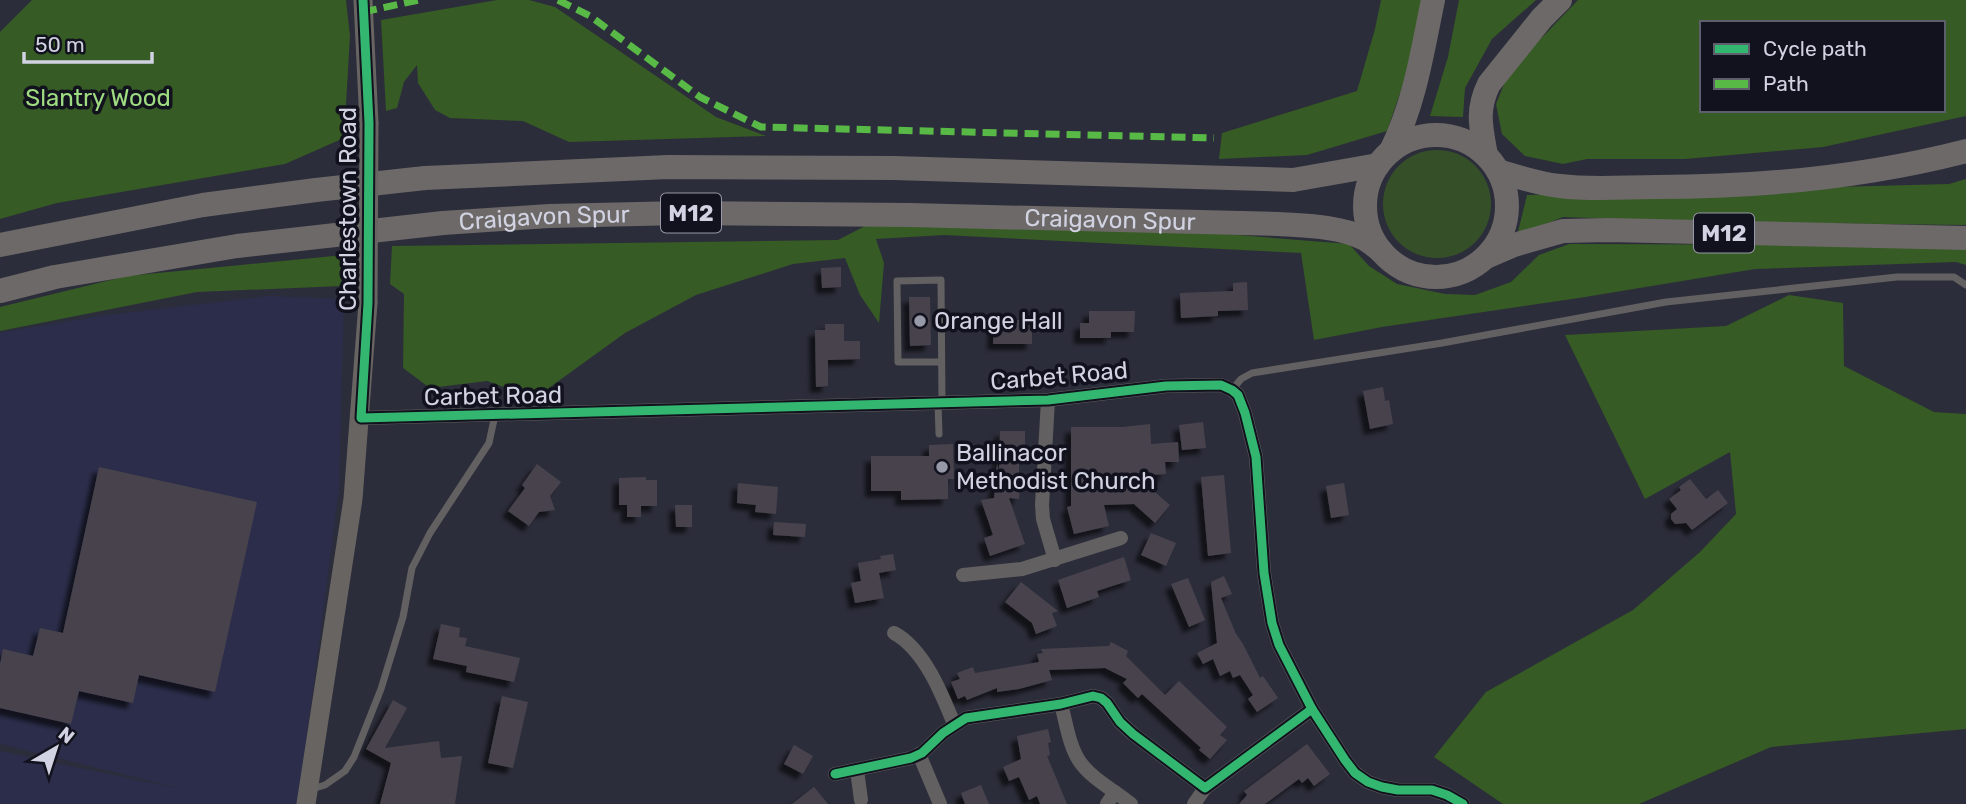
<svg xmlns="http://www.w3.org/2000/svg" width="1966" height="804" font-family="Rubik,sans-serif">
<defs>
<filter id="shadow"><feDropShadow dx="-6" dy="6" stdDeviation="2" flood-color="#0009"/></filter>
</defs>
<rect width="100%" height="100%" fill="#2c2d3a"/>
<path fill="#2b2d4a" d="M268,296L344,299L339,490L298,804H0V751L190,791L0,744V333L99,316Z"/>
<circle fill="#355029" cx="1437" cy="204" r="54"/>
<g fill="#365b24" fill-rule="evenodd">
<path d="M32,0H346L350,36L344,138L285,164L57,203L0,219V32Z"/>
<path d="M497,0H529L555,7L716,117L766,136L569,142L523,121L450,118L435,110L418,83L417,65L404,82L397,108L386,111L381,20Z"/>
<path d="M1381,0H1423L1408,70L1387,131L1307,155L1219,159L1222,133L1357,91L1375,29Z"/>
<path d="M1459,0H1536L1492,39L1465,88L1463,117L1430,116L1448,57Z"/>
<path d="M1578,0H1966V116L1823,147L1685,159H1587L1563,164L1525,156L1502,134L1496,104L1509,72ZM1702,23H1943V110H1702Z"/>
<path d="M1966,179V225L1707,222L1563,217L1517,236L1527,195L1949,184Z"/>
<path d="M871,223L1225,234L1349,244L1369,266L1397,284L1445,294L1475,295L1511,282L1539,255L1569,244L1840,245L1966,248V265L1956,262L1755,269L1579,298L1382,327L1314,340L1301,253L944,235L876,239L884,263L879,323L860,295L845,258L793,264L696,295L625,333L535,398L487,381L430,388L403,368L404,294L390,284L392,246L838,240Z"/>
<path d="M344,255L341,286L197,292L0,331V307L127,276Z"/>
<path d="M1789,295L1843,303L1844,366L1934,412L1966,414V729L1771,747L1639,804H1503L1434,757L1486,692L1633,610L1700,552L1736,514L1730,452L1645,499L1565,335L1726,326Z"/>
</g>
<g fill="#47434c" filter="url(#shadow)">
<path d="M841,267V287L822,288L821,268Z"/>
<path d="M1247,282L1248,310L1218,311V316L1181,318L1180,293L1233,291V283Z"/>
<path d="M909,297H930L931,345L910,346Z"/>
<path d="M1089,311H1135L1134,332H1111V338H1080V323H1089Z"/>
<path d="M994,320H1032V344H993Z"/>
<path d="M825,324H844V341H860V359L828,360V386L816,387L815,330H825Z"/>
<path d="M1383,387L1385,401L1389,400L1393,424L1370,429L1363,391Z"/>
<path d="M1203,422L1206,448L1182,450L1179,425Z"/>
<path d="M1150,424L1151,444L1178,442L1179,462H1165L1166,474L1136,476L1170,505L1155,523L1134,504L1104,505L1109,526L1074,534L1067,507L1071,506V427H1123Z"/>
<path d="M1000,431H1025V445H1022V452H1019V478H1021L1019,499L1009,498L1025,544L990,556L984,538L993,535L981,500L994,498L997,464L999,470Z"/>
<path d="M953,444L954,479H948V499L901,500V491H871V456H929V445Z"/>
<path d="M537,464L561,482L550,496L555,510L539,512L529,526L508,511L525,488L522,485Z"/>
<path d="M99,467L257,502L215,692L139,675L133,703L79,691L71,724L0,708V664L3,649L33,656L40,628L63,633Z"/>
<path d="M1224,475L1231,553L1208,556L1201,477Z"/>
<path d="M646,477V480H657V506H641V517H627V505H619V478Z"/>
<path d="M1690,479L1706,499L1718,490L1728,503L1692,530L1686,523L1675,524L1671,519V514L1677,509L1669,499L1681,490L1679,487Z"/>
<path d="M738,483L778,487L776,514L755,512L756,505L737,503Z"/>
<path d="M1344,483L1349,515L1331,518L1326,486Z"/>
<path d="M675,505H692V527H676Z"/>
<path d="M774,522L806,524L805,537L773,535Z"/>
<path d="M1151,533L1176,543L1166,566L1141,555Z"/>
<path d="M893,554L896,570L879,573L884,598L855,603L851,583L861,581L858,563L881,559L880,556Z"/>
<path d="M1124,557L1131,580L1097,591L1099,597L1067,608L1058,580Z"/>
<path d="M1224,576L1232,594L1221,598L1236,634L1243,644L1260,678L1263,676L1278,698L1257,712L1248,699L1253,695L1240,675L1233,678L1230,671L1220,676L1213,659L1203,664L1197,653L1217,643L1211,582Z"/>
<path d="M1188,578L1205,620L1189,627L1171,584Z"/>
<path d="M1021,582L1058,611L1052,613L1057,626L1036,634L1032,623L1005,602Z"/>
<path d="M441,624L460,628L459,637L467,638L465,646L520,658L514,682L466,672L467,666L433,659Z"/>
<path d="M1111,642L1128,651L1126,656L1165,695L1179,681L1227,727L1220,735L1227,740L1210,759L1199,750L1201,748L1142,694L1138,698L1123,683L1127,679L1105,668L1049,670L1052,680L1019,689L997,692V688L967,700L965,696L958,699L951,682L960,679L957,673L973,667L975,673L1039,662L1037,654L1043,653L1041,649L1109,646Z"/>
<path d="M502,696L528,702L513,768L488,763Z"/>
<path d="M393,700L407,708L385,748L439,741L441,758L462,756L455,804H380L391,763L366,749Z"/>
<path d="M1048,729L1051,742L1048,743L1050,755L1047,756L1067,804H1040L1037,796L1029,800L1019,777L1009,781L1003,767L1021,759L1017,736Z"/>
<path d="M1307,744L1330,774L1314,786L1308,778L1302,783L1299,779L1265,804H1239L1247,795L1244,791Z"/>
<path d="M794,745L813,756L803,774L784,764Z"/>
<path d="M981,785L989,804H965L961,793Z"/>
<path d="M814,787L828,804H792Z"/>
</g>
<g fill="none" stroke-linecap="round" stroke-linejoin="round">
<g stroke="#626060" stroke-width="7">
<path d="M941,362H898L897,281L941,280L942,402"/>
<path d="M1232,390L1241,379L1252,373L1442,343L1666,302L1897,277H1954L1966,285"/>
<path d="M938,403L939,434"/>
<path d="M312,789L325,785L345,771L354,757L381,689L403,617L412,568L430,533L489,443L495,415"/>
</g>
<g stroke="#626060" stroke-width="14">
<path d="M1048,400L1042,505L1043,519L1055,560"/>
<path d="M361,418L1048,400L1166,386L1221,385L1232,390L1238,395L1245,413L1256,457L1264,573L1272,623L1279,645L1312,709L1345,760L1355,773L1368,782L1382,787L1398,790H1432L1447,795L1463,804"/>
<path d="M963,575L1022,569L1121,538"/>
<path d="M894,633C924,649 942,694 954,724"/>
<path d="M1061,704C1066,722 1069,746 1080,762C1092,779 1115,791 1131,804"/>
<path d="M919,754L940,804"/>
<path d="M857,770L861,800"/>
<path d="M835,774L911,758L922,753L943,733L966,718L1061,704L1093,696L1101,698L1107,703L1120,722L1133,734L1205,788L1312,709"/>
<path d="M1107,804L1115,792"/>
<path d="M1194,804L1205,788"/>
</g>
<g stroke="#686462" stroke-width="19">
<path d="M363,0L369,123"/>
<path d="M306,804L353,499L368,303"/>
</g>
<g stroke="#6d6968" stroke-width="24">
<circle cx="1436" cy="206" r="71"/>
<path d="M1391,151C1415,102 1422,53 1433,0"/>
<path d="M1486,155C1481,128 1476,110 1489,84L1542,18L1560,0"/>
<path d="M1498,171C1518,177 1539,184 1560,186C1591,190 1624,187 1656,187C1760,187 1865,177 1966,151"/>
<path d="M0,245L203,205L316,190L425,178L668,167L894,168L1293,180L1378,165"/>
<path d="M1486,257L1514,245L1563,231L1608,230L1966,238"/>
<path id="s1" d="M0,291L55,277L237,246L443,223L549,216L683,213L910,215L1279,224C1306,226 1337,226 1363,238C1369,241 1375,246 1381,251"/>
</g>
<path stroke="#686462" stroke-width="19" d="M368,303L369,123"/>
<g stroke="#58b947" stroke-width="7" stroke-dasharray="14 7" stroke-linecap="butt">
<path d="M558,0L590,16L700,97L761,127L1214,138"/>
<path d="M363,12L419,0"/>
</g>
<g stroke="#11121d" stroke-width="13">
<g id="cycleway">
<path d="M363,0L369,123L368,303L361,418L1048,400L1166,386L1221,385L1232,390L1238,395L1245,413L1256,457L1264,573L1272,623L1279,645L1312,709L1345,760L1355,773L1368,782L1382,787L1398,790H1432L1447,795L1463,804"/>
<path d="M835,774L911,758L922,753L943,733L966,718L1061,704L1093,696L1101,698L1107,703L1120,722L1133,734L1205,788L1312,709"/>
</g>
</g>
<use href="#cycleway" stroke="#33b770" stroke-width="9"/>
</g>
<g fill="#9799a8" stroke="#11121d" stroke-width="2.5">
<circle cx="920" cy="321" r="7"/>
<circle cx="942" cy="467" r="7"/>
</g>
<g text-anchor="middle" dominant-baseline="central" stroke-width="7" stroke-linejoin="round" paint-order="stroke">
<g fill="#11121d" stroke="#9799a8" stroke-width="2">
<rect x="661" y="193.5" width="60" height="39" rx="5"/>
<rect x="1694" y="213.5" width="60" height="39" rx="5"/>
</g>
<g font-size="23" font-weight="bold" fill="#d1d3e3">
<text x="691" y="213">M12</text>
<text x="1724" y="233">M12</text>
</g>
<g font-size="24" fill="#9edb81" stroke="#11121d">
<text x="98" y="98">Slantry Wood</text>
</g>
<g font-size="24" fill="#d1d3e3" stroke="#11121d">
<text transform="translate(348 209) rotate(-90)">Charlestown Road</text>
<text stroke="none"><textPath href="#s1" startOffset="550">Craigavon Spur</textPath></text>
<text stroke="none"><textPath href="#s1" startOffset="1116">Craigavon Spur</textPath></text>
<text transform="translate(1059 376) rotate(-5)">Carbet Road</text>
<text transform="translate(493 396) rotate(-1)">Carbet Road</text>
</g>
<g font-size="24" fill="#d1d3e3" stroke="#11121d" text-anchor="start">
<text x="934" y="321">Orange Hall</text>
<text x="956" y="453">Ballinacor<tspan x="956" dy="28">Methodist Church</tspan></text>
</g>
</g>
<rect x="1700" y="21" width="245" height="91" fill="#11121d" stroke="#5e5f6c" stroke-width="2"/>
<rect x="1714" y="44" width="35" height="10" fill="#33b770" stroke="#5e5f6c" stroke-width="2"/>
<text x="1763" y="56" font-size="21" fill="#d1d3e3">Cycle path</text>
<rect x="1714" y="79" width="35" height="10" fill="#58b947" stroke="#5e5f6c" stroke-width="2"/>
<text x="1763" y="91" font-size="21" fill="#d1d3e3">Path</text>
<g transform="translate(56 748) rotate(39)" stroke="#11121d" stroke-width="5" paint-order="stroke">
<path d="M0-5L12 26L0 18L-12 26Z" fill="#d1d3e3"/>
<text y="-10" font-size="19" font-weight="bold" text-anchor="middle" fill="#d1d3e3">N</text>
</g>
<path d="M24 52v10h128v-10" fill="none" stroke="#d1d3e3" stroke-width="3.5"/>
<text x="35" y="52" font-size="21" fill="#d1d3e3" stroke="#11121d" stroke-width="5" paint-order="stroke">50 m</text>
</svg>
